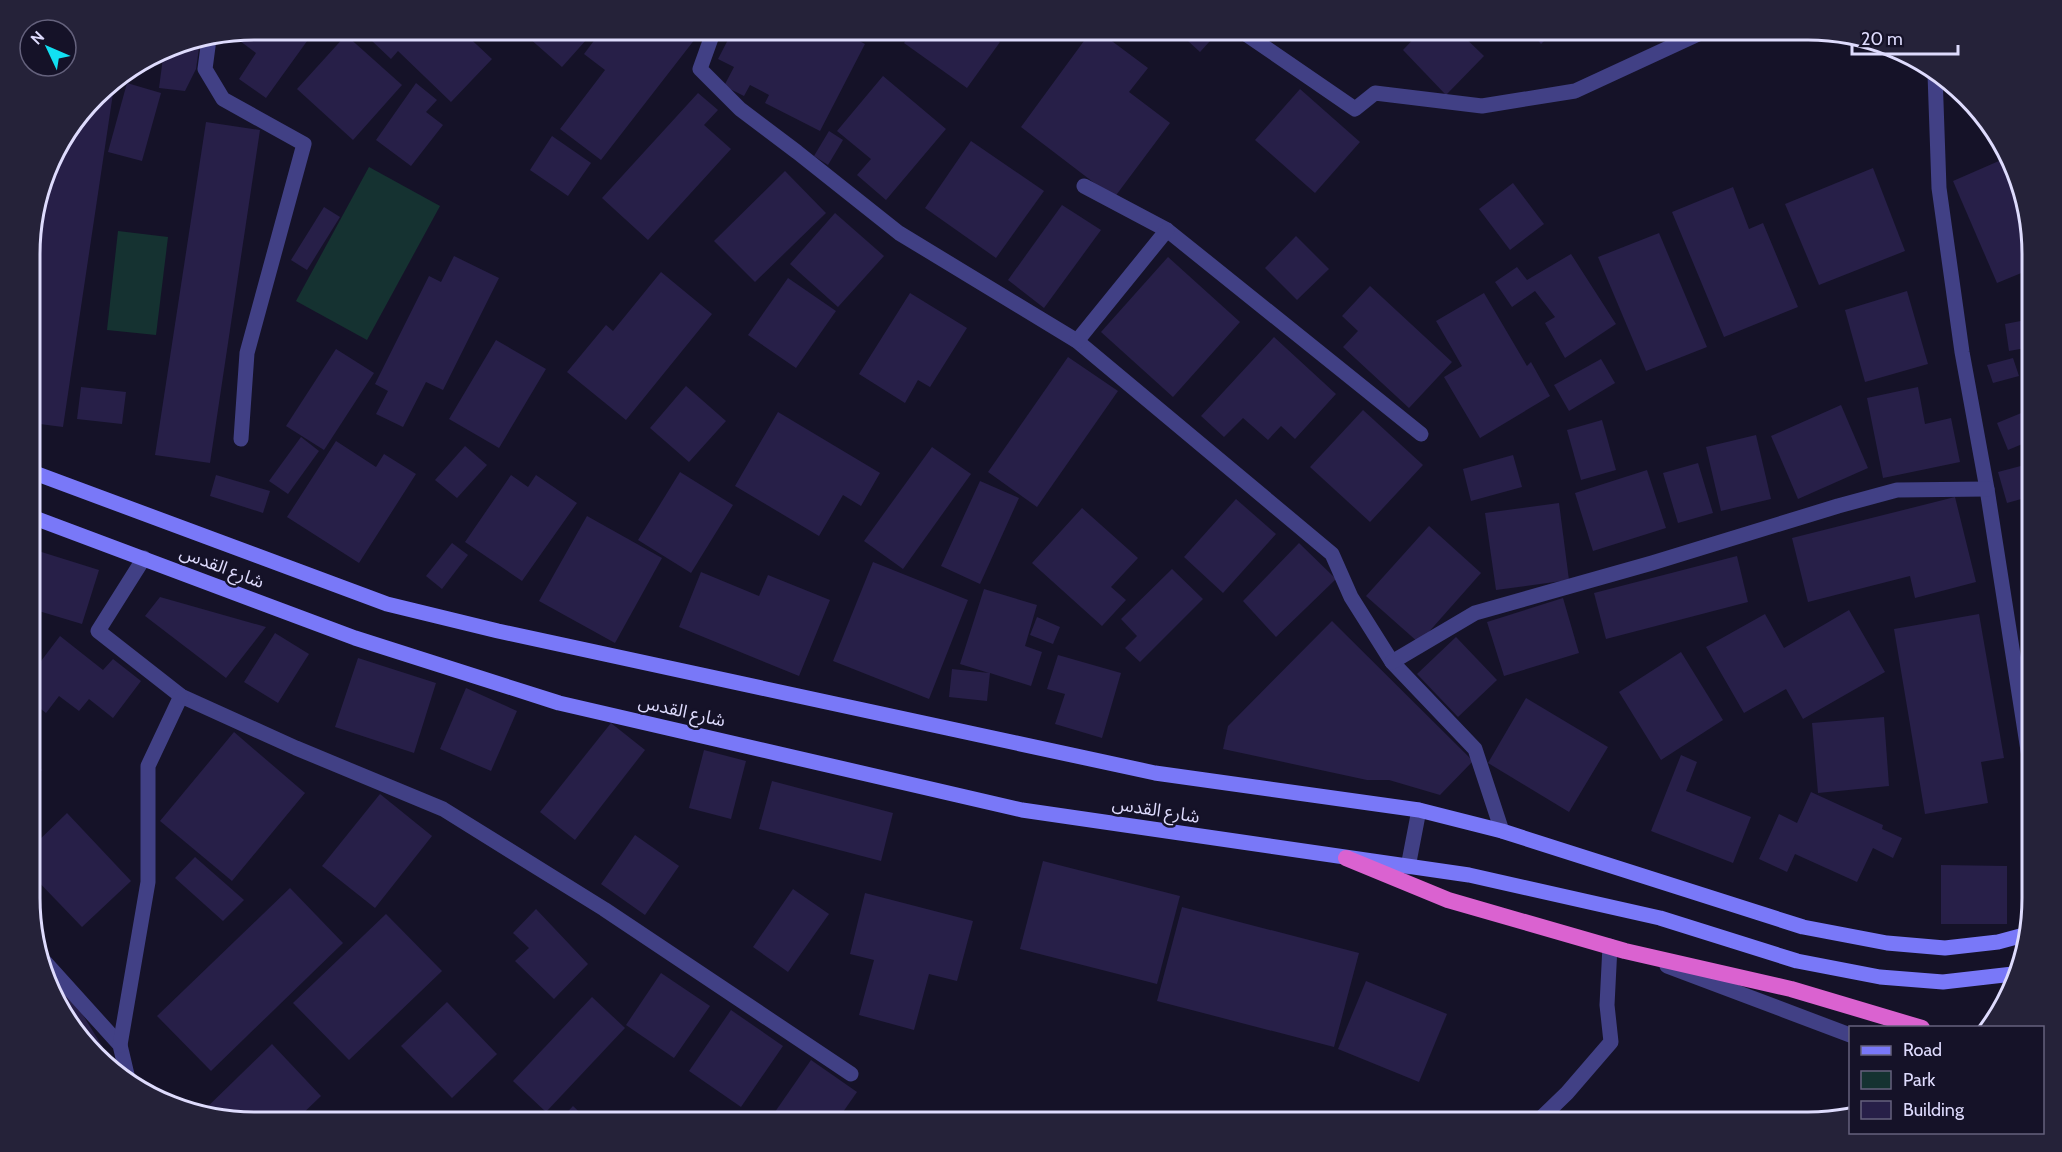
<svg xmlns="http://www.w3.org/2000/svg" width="2062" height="1152" font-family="Cabin,'Noto Sans Arabic',sans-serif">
<rect width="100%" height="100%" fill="#151228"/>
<g fill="#153231">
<path d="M369,167L440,206L367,340L296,301Z"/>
<path d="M118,231L168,237L156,335L107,330Z"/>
</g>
<g fill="#271f48">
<path d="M255,30H300L310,37L266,98L239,79L256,53L232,35Z"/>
<path d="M380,30H461L492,59L451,102L398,51L391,59L371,40Z"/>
<path d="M520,30H595L562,67Z"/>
<path d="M602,30H702L601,160L560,129L605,70L584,54Z"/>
<path d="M733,30H839L865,44L820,131L765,103L769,95L750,85L744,96L724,86L734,67L718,59Z"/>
<path d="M913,30H983L1000,42L967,88L904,43Z"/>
<path d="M1092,30H1097L1148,68L1129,92L1170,123L1114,198L1021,127Z"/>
<path d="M1176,30H1220L1200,52Z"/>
<path d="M1422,30H1457L1484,56L1446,95L1403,50Z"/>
<path d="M1529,30H1555L1541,44Z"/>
<path d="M346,35L402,85L353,140L297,89Z"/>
<path d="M200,41L196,69L185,91L159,88L164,50L169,47Z"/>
<path d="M883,76L946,129L886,200L857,175L871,159L837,131Z"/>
<path d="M115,80L63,427L32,423V263L43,189L53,155L106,86Z"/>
<path d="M127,83L161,93L142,161L108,152Z"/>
<path d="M416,83L437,100L426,112L443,125L411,166L376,140Z"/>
<path d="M1300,89L1360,142L1315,193L1255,140Z"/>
<path d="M698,93L718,110L704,125L731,149L648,240L602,198Z"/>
<path d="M206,122L260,130L210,463L155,455Z"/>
<path d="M829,131L843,140L828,165L814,156Z"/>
<path d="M552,136L591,163L568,196L530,170Z"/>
<path d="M971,141L1044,191L996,258L925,208Z"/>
<path d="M2008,157L2020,182L2031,240V269L1997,283L1953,181Z"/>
<path d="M1873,168L1905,251L1819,285L1785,204Z"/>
<path d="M785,171L826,213L755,282L714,241Z"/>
<path d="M1513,183L1544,224L1510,250L1479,209Z"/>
<path d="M1733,187L1749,229L1763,223L1798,307L1724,337L1672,212Z"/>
<path d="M1062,205L1101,230L1044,308L1008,280Z"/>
<path d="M324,207L340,217L307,270L291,260Z"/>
<path d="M835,213L884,256L838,307L790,264Z"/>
<path d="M1659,233L1707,347L1646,371L1598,257Z"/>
<path d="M1296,236L1329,269L1297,300L1265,268Z"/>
<path d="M1571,254L1616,324L1565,358L1545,323L1555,317L1535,291L1512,307L1495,282L1517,267L1527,280Z"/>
<path d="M454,256L499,278L443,390L426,382L403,427L376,414L388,391L375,384L429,276L441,282Z"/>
<path d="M1168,257L1240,322L1173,397L1101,332Z"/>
<path d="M661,272L712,314L626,420L567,372L606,325L613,331Z"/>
<path d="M788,278L836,311L796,368L748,335Z"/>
<path d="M1370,286L1452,362L1409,408L1343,347L1358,331L1342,316Z"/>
<path d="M1907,291L1928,364L1865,382L1845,310Z"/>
<path d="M910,293L967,328L930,387L918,380L905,403L859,374Z"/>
<path d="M1484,293L1527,366L1531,362L1550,396L1480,438L1444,377L1462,366L1436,321Z"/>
<path d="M2031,319V347L2009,351L2005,324Z"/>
<path d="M1274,337L1336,394L1295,439L1281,426L1268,440L1243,418L1224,437L1201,416Z"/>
<path d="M496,340L546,369L499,448L449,419Z"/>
<path d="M336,349L374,373L324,450L286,426Z"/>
<path d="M1068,357L1118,391L1037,507L988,472Z"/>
<path d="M2013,358L2019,376L1993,383L1987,365Z"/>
<path d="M1601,359L1615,383L1569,411L1554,385Z"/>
<path d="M686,386L726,421L689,462L650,428Z"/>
<path d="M81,387L126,392L122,424L77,419Z"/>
<path d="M1918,387L1925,424L1951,418L1960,462L1883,478L1867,398Z"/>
<path d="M1841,405L1868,468L1798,499L1771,436Z"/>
<path d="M2031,409L2032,440L2008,450L1997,423Z"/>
<path d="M1363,410L1423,465L1370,522L1310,467Z"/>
<path d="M778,412L880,473L861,506L843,495L819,536L735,486Z"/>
<path d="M1602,420L1616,470L1581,480L1567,430Z"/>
<path d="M1756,435L1771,499L1721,511L1706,447Z"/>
<path d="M301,437L319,451L288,494L269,481Z"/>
<path d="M336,441L376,467L384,454L416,474L359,563L287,517Z"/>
<path d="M465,446L487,465L457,498L435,480Z"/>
<path d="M932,447L971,474L903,569L864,541Z"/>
<path d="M1513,455L1522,487L1471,501L1463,469Z"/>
<path d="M1698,463L1713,513L1678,523L1663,473Z"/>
<path d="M2032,463V496L2007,503L1998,472Z"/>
<path d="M1647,470L1666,528L1593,551L1575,493Z"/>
<path d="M680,472L733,505L691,573L638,540Z"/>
<path d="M216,475L270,491L263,513L210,496Z"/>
<path d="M511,475L528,487L536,475L577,503L522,581L465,542Z"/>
<path d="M980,481L1019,498L980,584L941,566Z"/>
<path d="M1955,497L1976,582L1915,598L1910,576L1808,602L1792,538Z"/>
<path d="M1236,499L1276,534L1223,593L1184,557Z"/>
<path d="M1559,503L1569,580L1496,590L1485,513Z"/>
<path d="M1082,508L1138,558L1111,587L1126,600L1102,626L1032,563Z"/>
<path d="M587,516L662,558L615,643L539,601Z"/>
<path d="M1429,526L1481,573L1419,643L1366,596Z"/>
<path d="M452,543L468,555L442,589L426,576Z"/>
<path d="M1299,543L1336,579L1276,637L1243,601Z"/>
<path d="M32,549L99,570L82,624L32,609Z"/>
<path d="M1737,556L1748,602L1606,639L1594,593Z"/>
<path d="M873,562L968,600L929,699L833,661Z"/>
<path d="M1172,569L1203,599L1140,662L1125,648L1137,636L1121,619Z"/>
<path d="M701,572L759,596L768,575L830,600L799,676L679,627Z"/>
<path d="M984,589L1037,605L1025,646L1042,652L1031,686L990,673L987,701L949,697L952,669L989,673L960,664Z"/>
<path d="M160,597L266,627L226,678L145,616Z"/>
<path d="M1563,598L1579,653L1504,676L1487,622Z"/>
<path d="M1849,610L1885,672L1803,719L1786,689L1744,713L1706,647L1765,614L1784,648Z"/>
<path d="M1979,614L2004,758L1981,762L1988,803L1925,814L1894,629Z"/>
<path d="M1037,617L1060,627L1053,644L1030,635Z"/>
<path d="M1332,621L1473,761L1440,795L1389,780H1367L1223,749L1228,726Z"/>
<path d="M275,633L309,654L278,703L244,682Z"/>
<path d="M60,636L103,670L113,659L141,681L113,718L89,699L79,711L59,696L46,713L32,702V673Z"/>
<path d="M1456,637L1497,680L1458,717L1417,674Z"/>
<path d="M1681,652L1723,720L1661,760L1619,692Z"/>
<path d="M1058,655L1121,673L1102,738L1055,724L1065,694L1047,689Z"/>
<path d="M358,658L436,683L414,753L335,727Z"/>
<path d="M2032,661V693H2031L2021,665Z"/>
<path d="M466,688L517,711L491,771L440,749Z"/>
<path d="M1526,698L1608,747L1569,812L1488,763Z"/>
<path d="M1884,717L1889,786L1818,793L1812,723Z"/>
<path d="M611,723L645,750L575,840L540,812Z"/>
<path d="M234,732L305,793L232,881L160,821Z"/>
<path d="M704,750L746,761L731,819L689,808Z"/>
<path d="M1681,755L1697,762L1686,791L1751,817L1733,863L1651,831Z"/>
<path d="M32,759L42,770L32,780Z"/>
<path d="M772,781L893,813L881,861L759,829Z"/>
<path d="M1811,792L1883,825L1882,829L1902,838L1893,858L1873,848L1857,882L1795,854L1787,872L1759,859L1779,814L1797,823Z"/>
<path d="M380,794L432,836L375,908L322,866Z"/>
<path d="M67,813L131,881L82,927L32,875V847Z"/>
<path d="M635,835L679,866L645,915L601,884Z"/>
<path d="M195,857L244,900L223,921L175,878Z"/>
<path d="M1043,861L1180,896L1157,984L1020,949Z"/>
<path d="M1941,865L2007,866V924H1941Z"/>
<path d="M290,888L343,943L211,1071L157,1016Z"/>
<path d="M793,889L829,914L788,972L753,947Z"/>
<path d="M865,893L973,921L957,981L929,974L914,1030L859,1015L874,960L850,954Z"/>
<path d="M1182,907L1359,953L1334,1047L1157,1001Z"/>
<path d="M536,909L588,964L554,999L515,961L529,948L513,933Z"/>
<path d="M386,914L442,971L349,1060L293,1003Z"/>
<path d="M661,973L710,1006L674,1058L626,1025Z"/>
<path d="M50,975L75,1002L113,1064L68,1022L65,1013L72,1006L64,1012Z"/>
<path d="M1366,981L1447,1014L1419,1082L1338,1049Z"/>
<path d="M592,997L625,1028L546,1112L513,1081Z"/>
<path d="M447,1002L497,1054L452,1098L401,1046Z"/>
<path d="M731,1010L783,1046L741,1107L689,1071Z"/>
<path d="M272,1044L321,1096L294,1122H254L199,1115Z"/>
<path d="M811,1060L857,1092L836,1122H768Z"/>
<path d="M573,1106L590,1122H558Z"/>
</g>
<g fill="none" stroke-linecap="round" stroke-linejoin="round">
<path stroke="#414085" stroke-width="15" d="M1667,966L1850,1035"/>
<g stroke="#414085" stroke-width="15">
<path d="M714,30L700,69L740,109L797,152L899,233L1077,341L1332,554L1351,597L1392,662L1475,749L1502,831"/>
<path d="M1240,30L1355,109L1375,93L1482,106L1575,91L1707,30"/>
<path d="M209,39L205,69L223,99L304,144L247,353L241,439"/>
<path d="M1935,74L1939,188L1962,352L1987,489L2032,776"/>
<path d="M1084,186L1167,230L1421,434"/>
<path d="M1077,341L1167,230"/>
<path d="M144,558L98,631L181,696L296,748L443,809L604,909L851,1074"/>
<path d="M1392,662L1475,613L1652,563L1838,506L1897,490L1987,489"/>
<path d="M1408,867L1419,810"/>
<path d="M45,962L120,1045L128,1079"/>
<path d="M120,1045L148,882V766L181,696"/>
<path d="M1537,1122L1567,1093L1611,1042L1607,1005L1610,946"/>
</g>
<g stroke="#7978f8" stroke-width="15">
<path d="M32,472L387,604L498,631L1155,773L1419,810L1502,831L1803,927L1887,943L1945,948L1998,942L2024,935"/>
<path d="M32,517L355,638L559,703L1022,810L1469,875L1660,918L1797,961L1880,977L1943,982L2013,974"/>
</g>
<path stroke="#da62d0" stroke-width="16" d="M1346,858L1448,900L1625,951L1791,989L1922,1028"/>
</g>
<g text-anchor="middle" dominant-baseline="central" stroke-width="5" stroke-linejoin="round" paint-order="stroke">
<g font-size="18" fill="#dedbfd" stroke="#151228">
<text transform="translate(222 567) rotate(21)">شارع القدس</text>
<text transform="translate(682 711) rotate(13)">شارع القدس</text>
<text transform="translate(1156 810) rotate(9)">شارع القدس</text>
</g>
</g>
<path d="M0 0H2062V1152H0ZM254 40H1808A214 214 0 0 1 2022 254V898A214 214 0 0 1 1808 1112H254A214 214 0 0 1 40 898V254A214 214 0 0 1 254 40Z" fill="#252239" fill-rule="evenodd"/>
<path fill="none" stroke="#dedbfd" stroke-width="3" d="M254 40H1808A214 214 0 0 1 2022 254V898A214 214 0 0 1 1808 1112H254A214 214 0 0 1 40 898V254A214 214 0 0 1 254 40Z"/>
<rect x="1849" y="1026" width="195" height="108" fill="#151228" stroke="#65627d" stroke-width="1.5"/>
<rect x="1861" y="1046" width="30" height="9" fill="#7978f8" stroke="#65627d" stroke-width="1.5"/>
<text x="1903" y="1056" font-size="18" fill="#dedbfd">Road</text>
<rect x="1861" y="1071" width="30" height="18" fill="#153231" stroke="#65627d" stroke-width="1.5"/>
<text x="1903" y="1086" font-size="18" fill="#dedbfd">Park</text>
<rect x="1861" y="1101" width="30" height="18" fill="#271f48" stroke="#65627d" stroke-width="1.5"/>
<text x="1903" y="1116" font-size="18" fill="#dedbfd">Building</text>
<g transform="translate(48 48) rotate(314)"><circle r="28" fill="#151228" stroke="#65627d" stroke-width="1.5"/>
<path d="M0-4.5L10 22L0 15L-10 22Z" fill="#12e0f2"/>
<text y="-9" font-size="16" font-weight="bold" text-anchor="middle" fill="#dedbfd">N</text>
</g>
<path d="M1852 45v9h106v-9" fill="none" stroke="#dedbfd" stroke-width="3"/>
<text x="1861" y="45" font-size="18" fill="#dedbfd" stroke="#151228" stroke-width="4.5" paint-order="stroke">20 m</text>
</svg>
